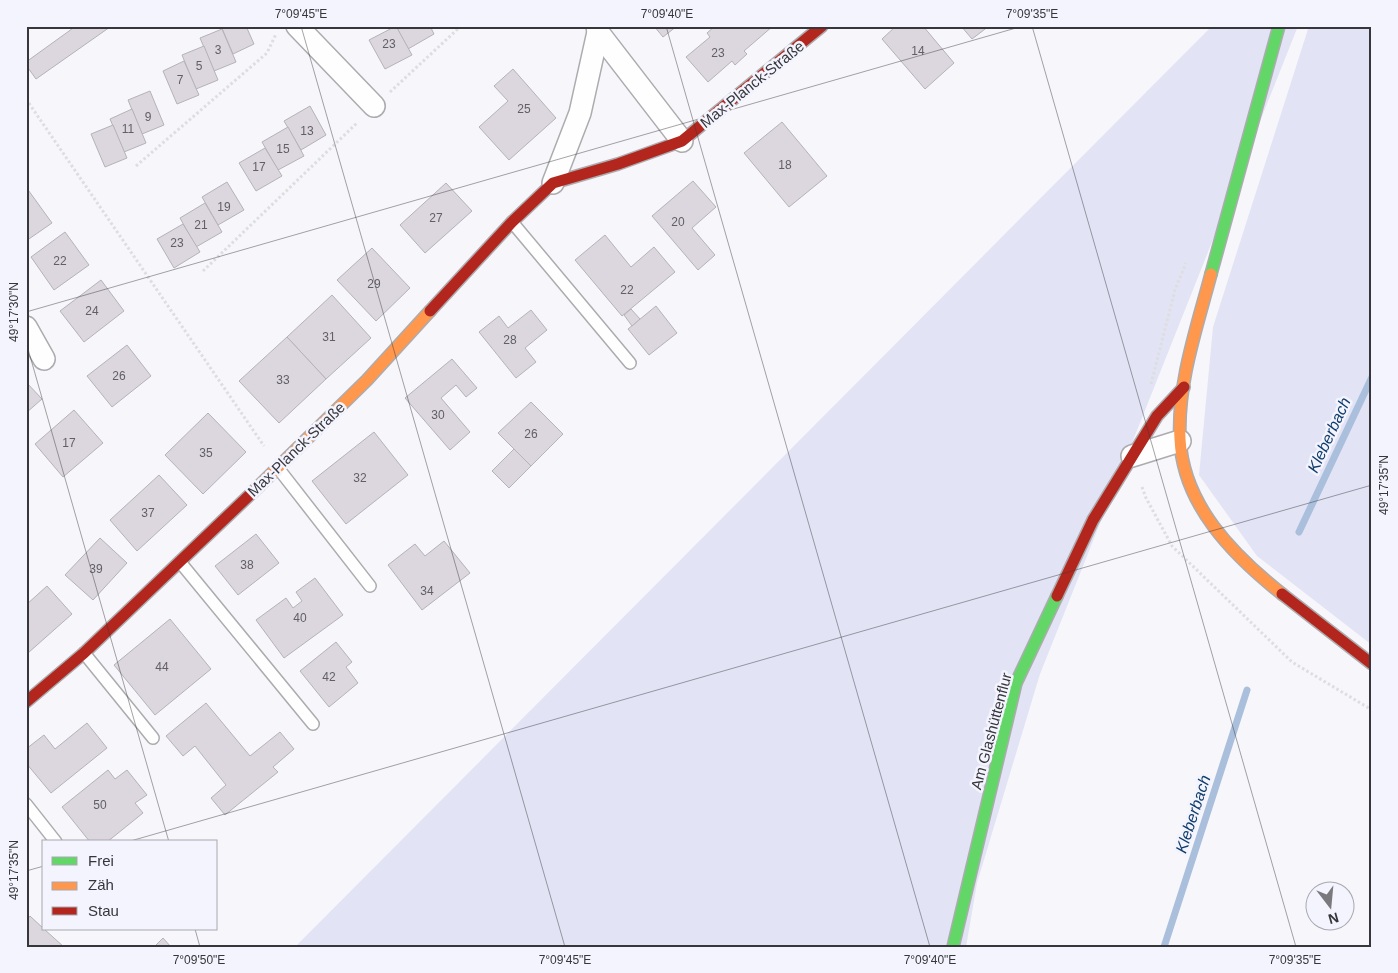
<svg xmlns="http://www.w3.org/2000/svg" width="1398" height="973" font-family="Arial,sans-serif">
<rect width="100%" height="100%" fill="#f6f6fb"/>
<g fill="#e2e3f5">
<path d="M1212,26H1298L1040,674L977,883L966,947H295Z"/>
<path d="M1309,26H1372V645L1257,556L1199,475L1213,327Z"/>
</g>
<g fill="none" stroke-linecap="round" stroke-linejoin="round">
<g stroke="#aabfdb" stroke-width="7">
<path d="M1299,532L1372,377"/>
<path d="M1164,947L1247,690"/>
</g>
</g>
<g fill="#dcd6de" stroke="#b5b3b7">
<path d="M76,26L110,27L36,79L26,65V62Z"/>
<path d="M221,26H246L254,44L233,54Z"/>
<path d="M396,26H430L434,34L408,49Z"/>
<path d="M396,26L412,55L385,69L369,40Z"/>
<path d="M654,26H677L663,37Z"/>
<path d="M715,26H773L744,51L747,54L735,65L732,61L708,82L686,57L710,37L707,33Z"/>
<path d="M896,26H923L954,63L925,89L882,39Z"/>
<path d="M961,26H989L972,39Z"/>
<path d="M222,29L236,62L214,71L200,38Z"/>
<path d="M204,46L218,80L196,89L182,55Z"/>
<path d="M184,61L199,95L177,104L163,71Z"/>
<path d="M513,69L556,118L509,160L479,127L508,101L494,86Z"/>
<path d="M150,91L164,125L142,134L128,100Z"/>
<path d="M310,106L326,135L301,150L284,121Z"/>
<path d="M132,109L146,143L124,152L110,119Z"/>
<path d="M782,122L827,176L789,207L744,153Z"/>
<path d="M113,125L127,158L105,167L91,134Z"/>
<path d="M288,127L304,156L278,170L262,142Z"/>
<path d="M265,148L282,176L256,191L239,163Z"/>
<path d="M693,181L716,207L692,228L715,255L698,270L652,216Z"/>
<path d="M227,182L244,210L218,225L202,197Z"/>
<path d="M446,183L472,211L425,253L400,225Z"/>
<path d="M26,187L52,223L26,241Z"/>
<path d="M205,203L222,232L196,247L180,218Z"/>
<path d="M183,224L200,252L174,268L157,239Z"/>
<path d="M65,232L89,265L54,290L31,257Z"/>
<path d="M605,235L631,267L654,247L675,272L622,316L575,260Z"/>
<path d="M372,248L410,288L376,321L337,280Z"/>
<path d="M101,280L124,311L84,342L60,311Z"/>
<path d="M332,295L371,338L326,379L287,337Z"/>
<path d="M656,306L677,333L649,355L628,329Z"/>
<path d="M631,309L640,319L632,326L624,315Z"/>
<path d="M531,310L547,330L525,348L536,362L516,378L479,332L499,316L508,328Z"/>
<path d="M287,337L326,379L279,423L239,381Z"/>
<path d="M127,345L151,376L112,407L87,376Z"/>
<path d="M452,359L477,388L466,397L456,385L441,398L470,432L450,450L405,398Z"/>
<path d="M26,382L42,399L26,413Z"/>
<path d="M531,402L563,434L531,466L498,433Z"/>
<path d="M74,410L103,443L63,477L35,444Z"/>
<path d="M208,413L246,452L203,494L165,455Z"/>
<path d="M374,432L408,475L346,524L312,481Z"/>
<path d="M514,449L531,466L509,488L492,471Z"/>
<path d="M159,475L187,505L137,551L110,520Z"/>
<path d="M256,534L279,563L238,595L215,566Z"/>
<path d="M100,538L127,563L93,600L65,575Z"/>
<path d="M444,541L470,573L422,610L388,565L415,544L425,556Z"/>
<path d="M315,578L343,615L284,658L256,620L286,598L293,608L302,601L296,592Z"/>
<path d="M47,586L72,614L28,653L26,651V605Z"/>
<path d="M170,619L211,669L155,715L114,665Z"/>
<path d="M336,642L352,662L346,667L358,683L329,707L300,671Z"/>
<path d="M206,703L250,756L280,732L294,749L273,767L278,772L225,815L211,798L226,785L195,746L183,756L166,736Z"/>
<path d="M87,723L107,748L51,793L26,763V749L44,735L55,749Z"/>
<path d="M108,770L115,779L127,770L147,795L135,803L143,813L107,842H90L62,807Z"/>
<path d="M30,916L44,929L64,947H26V921Z"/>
<path d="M163,938L171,947H154Z"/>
</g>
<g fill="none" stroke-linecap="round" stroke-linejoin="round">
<g stroke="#acacaf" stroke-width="14">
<g id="lane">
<path d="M512,222L630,363"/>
<path d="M278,468L370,586"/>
<path d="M180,562L313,724"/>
<path d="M84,653L153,738"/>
<path d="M26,804L56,842"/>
</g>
</g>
<g stroke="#acacaf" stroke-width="24">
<g id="street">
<path d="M297,26L374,106"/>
<path d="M597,26L598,32L682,141"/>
<path d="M553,183L580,113L598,32"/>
<path d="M26,327L44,359"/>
<path d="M1132,456L1180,441"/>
</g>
</g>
<g stroke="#acacaf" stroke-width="14">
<g id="fast">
<path d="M1211,274L1279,26"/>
<path d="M953,947L1016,683L1057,596"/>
</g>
</g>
<g stroke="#acacaf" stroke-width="14">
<g id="slow">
<path d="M1211,274C1197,327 1177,384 1180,439C1183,505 1233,555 1282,594"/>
<path d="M258,487L367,380L430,311"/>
</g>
</g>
<g stroke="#acacaf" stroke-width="14">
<g id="jam">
<path d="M430,311L512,222L553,183L618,164L682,141L822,26"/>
<path d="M1282,594L1372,664"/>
<path d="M1057,596L1093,520L1157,416L1184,387"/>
<path d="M26,702L84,653L258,487"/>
</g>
</g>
<g stroke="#dedee0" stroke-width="3" stroke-dasharray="2.5 2.5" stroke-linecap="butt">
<path d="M390,92L461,26"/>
<path d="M26,99L264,446"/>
<path d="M136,166L267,53L276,34"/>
<path d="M203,271L358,122"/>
<path d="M1151,384L1175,290L1186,263"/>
<path d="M1142,487L1146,498L1172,546L1292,662L1372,710"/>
</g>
<use href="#lane" stroke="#fefefe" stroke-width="11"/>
<use href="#street" stroke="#fefefe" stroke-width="21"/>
<use href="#fast" stroke="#63d668" stroke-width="11"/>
<use href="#slow" stroke="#ff974d" stroke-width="11"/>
<use href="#jam" stroke="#b3261e" stroke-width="11"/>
</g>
<path fill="none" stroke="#37373b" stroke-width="1" stroke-opacity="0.45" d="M301,26L565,947M666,26L930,947M1032,26L1296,947M26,312L1023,26M26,342L169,842M127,842L1372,485M26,871L44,866M195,929L200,947"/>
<g text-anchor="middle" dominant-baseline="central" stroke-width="5" stroke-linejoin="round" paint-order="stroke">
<g font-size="12" fill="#605f64">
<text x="389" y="44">23</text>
<text x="218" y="50">3</text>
<text x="918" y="51">14</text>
<text x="718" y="53">23</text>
<text x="199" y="66">5</text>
<text x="180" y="80">7</text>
<text x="524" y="109">25</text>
<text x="148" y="117">9</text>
<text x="128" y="129">11</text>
<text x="307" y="131">13</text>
<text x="283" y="149">15</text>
<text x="785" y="165">18</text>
<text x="259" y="167">17</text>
<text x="224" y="207">19</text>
<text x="436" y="218">27</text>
<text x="678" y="222">20</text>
<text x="201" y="225">21</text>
<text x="177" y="243">23</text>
<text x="60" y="261">22</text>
<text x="374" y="284">29</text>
<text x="627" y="290">22</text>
<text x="92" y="311">24</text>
<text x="329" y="337">31</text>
<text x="510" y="340">28</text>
<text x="119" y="376">26</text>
<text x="283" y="380">33</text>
<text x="438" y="415">30</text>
<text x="531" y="434">26</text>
<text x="69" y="443">17</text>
<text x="206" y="453">35</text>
<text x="360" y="478">32</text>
<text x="148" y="513">37</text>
<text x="247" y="565">38</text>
<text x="96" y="569">39</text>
<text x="427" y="591">34</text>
<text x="300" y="618">40</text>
<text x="162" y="667">44</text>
<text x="329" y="677">42</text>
<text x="100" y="805">50</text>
</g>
<g font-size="15" fill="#37373b" stroke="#f3f4fe">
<text transform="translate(752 84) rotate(-39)">Max-Planck-Straße</text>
<text transform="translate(296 449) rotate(-44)">Max-Planck-Straße</text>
<text transform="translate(991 731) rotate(-75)">Am Glashüttenflur</text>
</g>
<g font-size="16" font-style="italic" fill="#103d6c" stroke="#f3f4fe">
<text transform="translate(1329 435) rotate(-65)">Kleberbach</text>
<text transform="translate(1193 814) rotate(-72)">Kleberbach</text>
</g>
</g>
<rect width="1398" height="973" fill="none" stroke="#f3f4fe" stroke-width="55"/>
<rect x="42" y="840" width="175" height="90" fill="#f3f4fe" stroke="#a8a8b0"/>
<rect x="52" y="857" width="25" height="8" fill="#63d668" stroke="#a8a8b0"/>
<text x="88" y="866" font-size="15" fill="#37373b">Frei</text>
<rect x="52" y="882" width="25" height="8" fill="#ff974d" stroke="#a8a8b0"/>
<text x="88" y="890" font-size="15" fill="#37373b">Zäh</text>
<rect x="52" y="907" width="25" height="8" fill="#b3261e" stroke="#a8a8b0"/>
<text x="88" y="916" font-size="15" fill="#37373b">Stau</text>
<g transform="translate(1330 906) rotate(164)"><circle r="24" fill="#f3f4fe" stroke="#a8a8b0"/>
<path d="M0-4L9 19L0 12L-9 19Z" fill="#7a7a7e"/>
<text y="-8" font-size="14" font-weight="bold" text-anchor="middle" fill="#37373b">N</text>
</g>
<rect x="28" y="28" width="1342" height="918" fill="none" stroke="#37373b" stroke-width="2"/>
<g font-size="12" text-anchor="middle" fill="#37373b">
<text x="301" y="18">7°09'45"E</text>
<text x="667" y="18">7°09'40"E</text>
<text x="1032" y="18">7°09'35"E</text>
<text transform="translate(14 312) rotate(-90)" y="4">49°17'30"N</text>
<text transform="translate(1384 485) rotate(-90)" y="4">49°17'35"N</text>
<text transform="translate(14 870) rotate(-90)" y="4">49°17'35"N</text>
<text x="199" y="964">7°09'50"E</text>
<text x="565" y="964">7°09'45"E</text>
<text x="930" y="964">7°09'40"E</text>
<text x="1295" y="964">7°09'35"E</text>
</g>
</svg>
